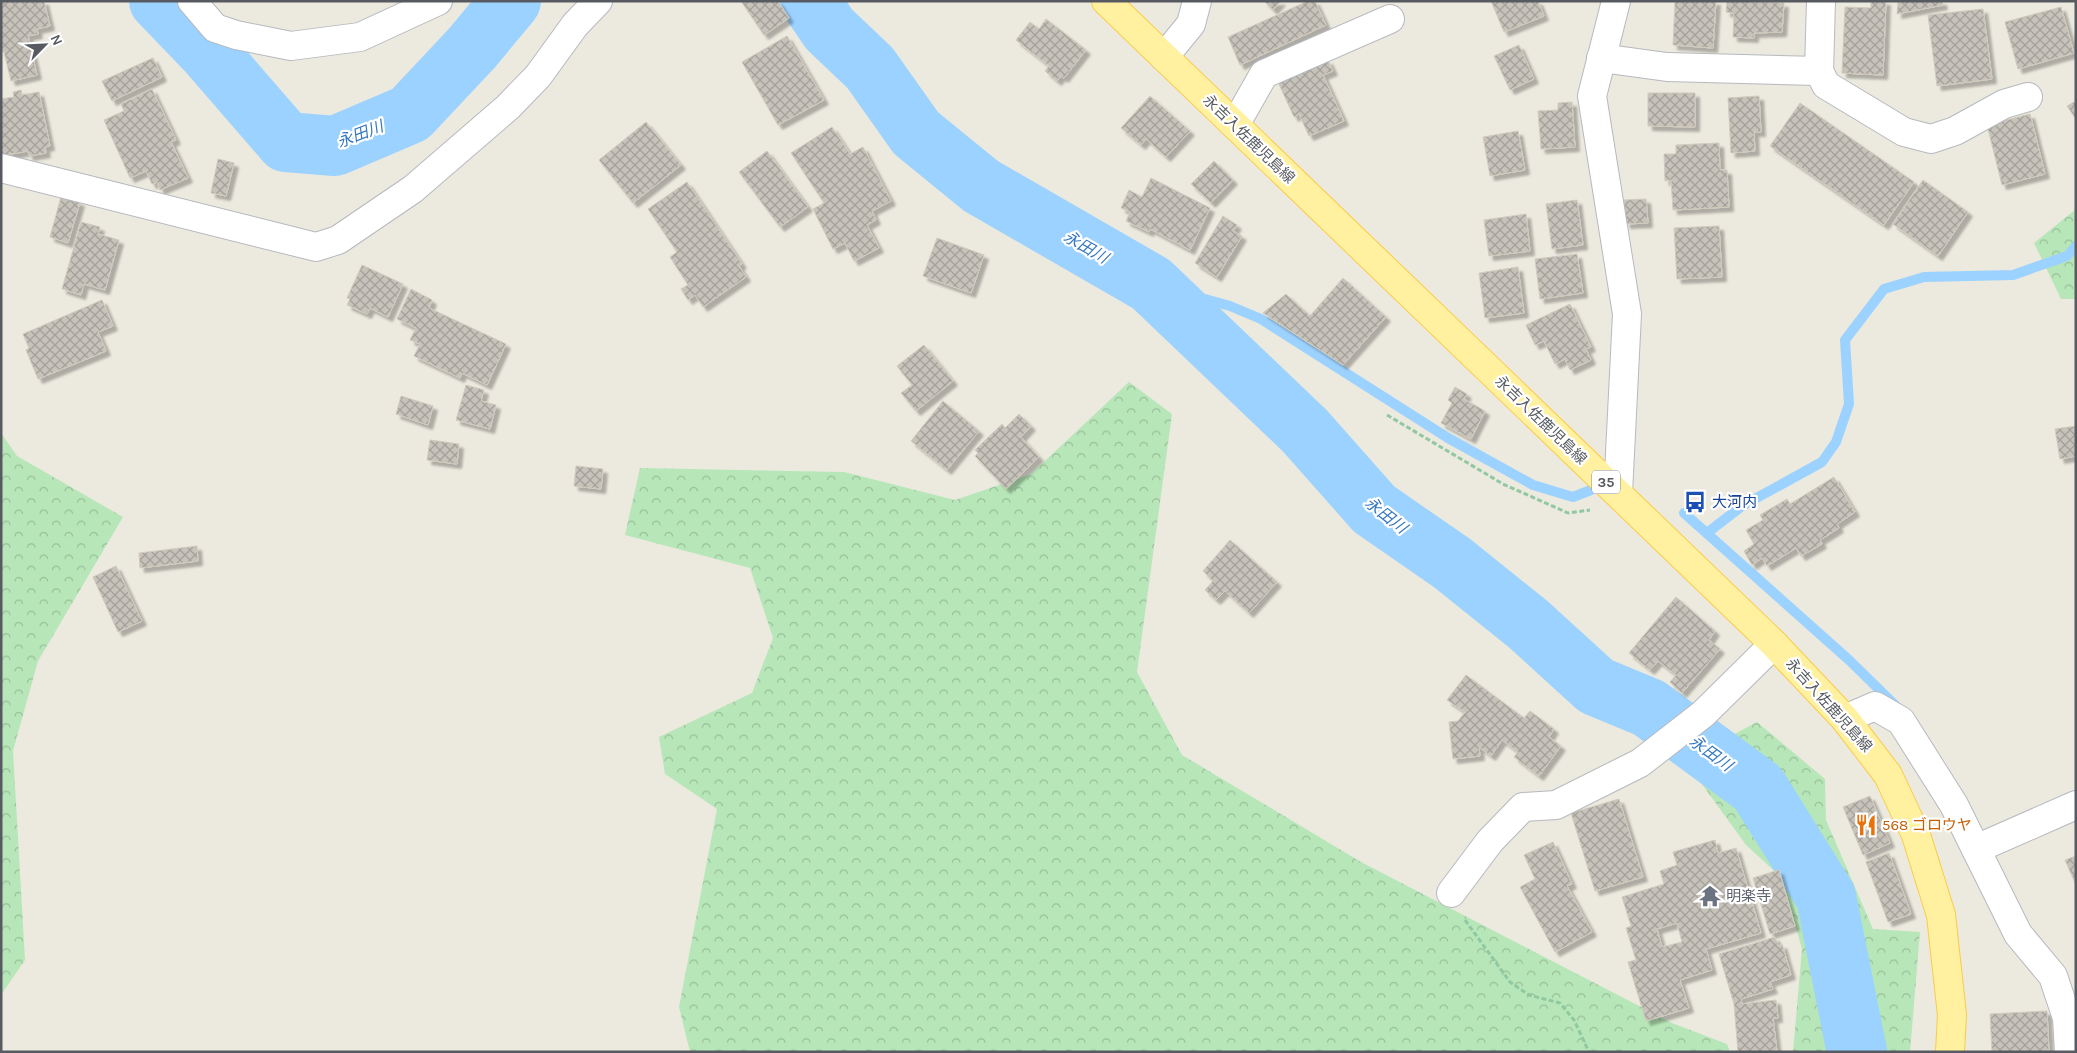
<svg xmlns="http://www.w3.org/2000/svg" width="2077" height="1053" font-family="Karla,'Noto Sans JP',sans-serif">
<defs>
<pattern id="forest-crowns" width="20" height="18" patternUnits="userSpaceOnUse" patternTransform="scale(1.25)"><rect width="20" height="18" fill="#b7e7b8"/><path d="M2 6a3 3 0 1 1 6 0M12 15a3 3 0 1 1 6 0" fill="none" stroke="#98be99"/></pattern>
<pattern id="building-cross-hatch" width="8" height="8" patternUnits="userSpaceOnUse" patternTransform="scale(1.25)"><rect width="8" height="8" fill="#c7c3bb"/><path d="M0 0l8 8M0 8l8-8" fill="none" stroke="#a4a19b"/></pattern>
<filter id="shadow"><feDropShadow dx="4.5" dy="4.5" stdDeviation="1" flood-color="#0004"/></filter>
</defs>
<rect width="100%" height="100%" fill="#ece9de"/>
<g fill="url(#forest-crowns)">
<path d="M2076,209V299H2061L2034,243Z"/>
<path d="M1129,382L1172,414L1137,672L1182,755L1361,862L1672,1023L1727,1044L1730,1052H690L679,1007L717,809L665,774L659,737L752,693L773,638L750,568L625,535L640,468L844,472L955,500L1031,474Z"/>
<path d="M1,433L17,456L123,517L38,661L13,751L25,960L1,995Z"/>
<path d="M1757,722L1825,779L1826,820L1873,929L1920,932L1910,1052H1793L1802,949L1782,878L1746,845L1696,776L1707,749Z"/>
</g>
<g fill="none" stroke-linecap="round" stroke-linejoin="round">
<g stroke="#9bd2ff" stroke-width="10">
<path d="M1151,284L1230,306L1261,319L1448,438L1533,485L1573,497L1591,490"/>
<path d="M1684,513L1849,660L1896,706"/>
<path d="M1707,533L1742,506L1822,462L1836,442L1849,404L1845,340L1884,289L1924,277L2013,275L2067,256L2076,246"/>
</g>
<g stroke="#9bd2ff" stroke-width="60">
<path d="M159,1L209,53L286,142L335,146L410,114L472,48L511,1"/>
<path d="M810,1L829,29L870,68L916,133L981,186L1151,284L1305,431L1374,509L1452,563L1528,624L1596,686L1649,708L1758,788L1826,897L1857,1052"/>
</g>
</g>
<g fill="url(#building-cross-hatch)" stroke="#d1cbbc" fill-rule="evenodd" filter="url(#shadow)">
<path d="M1,1H44L50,26L37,29L38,34L28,36L37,75L11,81L4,52H1Z"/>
<path d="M741,1H778L789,18L764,35Z"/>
<path d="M1264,1H1281L1273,10Z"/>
<path d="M1308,1H1315L1326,25L1240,65L1228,37Z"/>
<path d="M1491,1H1538L1544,16L1504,32Z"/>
<path d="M1675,1H1716L1713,48L1673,45Z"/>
<path d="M1727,1L1784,3L1782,32L1754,33V38L1733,37L1734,13L1726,12Z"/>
<path d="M1871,1H1886L1883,75L1842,73L1845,7L1871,8Z"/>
<path d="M1898,1H1942L1943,5L1897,14Z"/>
<path d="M2061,7L2074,53L2018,69L2005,22Z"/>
<path d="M1983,9L1992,79L1937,86L1928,15Z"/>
<path d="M1046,19L1086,50L1064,78L1061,76L1057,81L1045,71L1049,66L1016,40L1030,22L1039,29Z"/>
<path d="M787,36L824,100L778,125L742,62Z"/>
<path d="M1519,45L1534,79L1510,90L1494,56Z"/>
<path d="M153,58L162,77L112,101L102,81Z"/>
<path d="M1328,60L1333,71L1323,75L1344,121L1309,136L1299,114L1294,117L1278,82Z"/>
<path d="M152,89L176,140L171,142L188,178L160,190L157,182L152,184L146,171L130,178L104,120L124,111L121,104Z"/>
<path d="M21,90L22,95L39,92L50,146L45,147L46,153L29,156L28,151L1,156V99L14,97L13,92Z"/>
<path d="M1648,93H1695V127L1648,126Z"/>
<path d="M1150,96L1190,131L1166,157L1146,139L1141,145L1121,128Z"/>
<path d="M1759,96L1761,132H1754L1755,151L1731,153L1728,98Z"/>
<path d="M2076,101V119L2067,106Z"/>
<path d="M1572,102L1575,147L1541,149L1538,111L1558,110V103Z"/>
<path d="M1800,103L1914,182L1884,225L1770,146Z"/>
<path d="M2030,114L2045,174L2002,185L1987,125Z"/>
<path d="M646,122L681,165L633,203L599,160Z"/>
<path d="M832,127L850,154L863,147L891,201L872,211L876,220L867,225L879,248L854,261L845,243L833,249L813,209L824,203L791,153Z"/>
<path d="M1518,131L1525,170L1490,176L1483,137Z"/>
<path d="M1719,143L1720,170H1727L1729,207L1673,210L1671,180L1665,181L1664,154H1676V145Z"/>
<path d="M767,151L808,207L780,227L739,172Z"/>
<path d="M218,159L234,163L226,196L211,193Z"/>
<path d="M1214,161L1233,180L1211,203L1191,184Z"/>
<path d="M1151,178L1210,208L1190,250L1150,229L1149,232L1126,221L1130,212L1121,208L1129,190L1142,197Z"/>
<path d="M1923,180L1968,212L1938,256L1893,224Z"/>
<path d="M687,182L742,264L739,266L746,277L703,307L695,295L688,300L681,289L688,285L670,257L677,252L648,209Z"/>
<path d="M61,197L80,202L68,243L50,237Z"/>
<path d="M1646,199L1648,223L1626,224L1624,200Z"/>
<path d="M1577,200L1583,245L1552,249L1546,204Z"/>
<path d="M1526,214L1530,251L1489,256L1484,220Z"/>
<path d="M1223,216L1237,225L1233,231L1242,236L1217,277L1195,263Z"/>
<path d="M81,222L100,227L98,234L119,240L105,290L84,284L81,295L62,289Z"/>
<path d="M1719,226L1722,277L1677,279L1674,228Z"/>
<path d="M937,238L984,255L971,293L923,276Z"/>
<path d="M1577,254L1583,293L1540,299L1535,259Z"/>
<path d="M362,265L403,284L388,317L370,308L367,314L347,305L350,299L347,298Z"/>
<path d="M1518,267L1524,313L1485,318L1479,273Z"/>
<path d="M1343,278L1386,317L1343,365L1263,313L1286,294L1310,316Z"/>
<path d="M411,289L432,300L429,308L506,344L487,385L462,373L460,378L414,356L420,344L410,340L416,328L397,319Z"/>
<path d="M102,300L113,326L98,332L106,351L38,379L26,350L29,348L23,334Z"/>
<path d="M1570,304L1591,347L1586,349L1591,360L1570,370L1565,359L1555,364L1544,341L1535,345L1526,325Z"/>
<path d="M924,345L953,381L916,411L901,393L912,385L897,366Z"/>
<path d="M466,385L484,390L481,401L496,405L490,429L456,420Z"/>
<path d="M1455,387L1467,394L1464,399L1485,411L1471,439L1441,423L1452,403L1448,400Z"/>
<path d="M401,396L433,406L428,425L396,414Z"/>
<path d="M943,401L979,431L947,470L911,441Z"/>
<path d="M1019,414L1031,426L1021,437L1039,457L1006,489L975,456L978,453L975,450L1002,424L1005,428Z"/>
<path d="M2076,426V456L2060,459L2055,429Z"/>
<path d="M430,440L459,444L457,464L427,460Z"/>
<path d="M576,466L603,469L601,489L574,486Z"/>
<path d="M1834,477L1855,512L1837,524L1839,528L1820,540L1822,544L1801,556L1796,548L1767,566L1762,558L1752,565L1744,551L1754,544L1746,530L1763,520L1760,515L1787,499L1790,504Z"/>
<path d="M1230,540L1277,582L1249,613L1225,591L1216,600L1205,590L1213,581L1203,571Z"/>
<path d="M197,546L198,561L140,568L139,553Z"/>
<path d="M116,566L142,621L118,632L93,577Z"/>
<path d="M1676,597L1715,631L1709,640L1720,649L1682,693L1670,682L1676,675L1658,661L1650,670L1629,653Z"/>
<path d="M1466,675L1524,718L1530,711L1554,729L1549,737L1561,746L1539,776L1514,757L1518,752L1502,740L1491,756L1479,747L1480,756L1453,759L1449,722L1458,721L1465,712L1447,700Z"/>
<path d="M1870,796L1890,843L1863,855L1843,807Z"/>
<path d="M1619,799L1643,877L1595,891L1571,813Z"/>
<path d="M1715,840L1718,853L1736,848L1761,933L1706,949L1712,970L1680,980L1689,1008L1646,1021L1628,962L1636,960L1626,928L1631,926L1622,897L1664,884L1660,871L1677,865L1673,852ZM1677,923L1682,942L1662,947L1657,929Z"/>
<path d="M1553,842L1572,884L1567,886L1592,932L1555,952L1520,887L1535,879L1524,855Z"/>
<path d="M1889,853L1911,914L1888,922L1866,862Z"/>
<path d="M2076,856V885L2065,860Z"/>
<path d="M1779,870L1795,926L1770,934L1753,878Z"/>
<path d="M1775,937L1778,946L1782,944L1791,975L1770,982L1773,989L1741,999L1742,1004L1776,1000L1778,1018H1773L1777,1052H1738L1734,1004L1719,954Z"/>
<path d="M2047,1011L2049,1052H1992L1990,1014Z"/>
</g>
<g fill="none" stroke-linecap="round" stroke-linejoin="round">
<g stroke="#b6b9bf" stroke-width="30">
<g id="minor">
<path d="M192,1L215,28L236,35L291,46L360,37L438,1"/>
<path d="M1616,1L1592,96L1627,314L1618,493"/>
<path d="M1164,57L1191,24L1197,1"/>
<path d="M1601,58L1667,67L1819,71L1821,1"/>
<path d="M1819,71L1826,85L1904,132L1931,139L1955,131L2004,104L2028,97"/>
<path d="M1235,125L1264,74L1390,19"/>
<path d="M1,168L316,247L338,240L413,189L508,107L538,76L575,25L598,1"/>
<path d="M1845,719L1875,706L1901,721L1954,805L2018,934L2053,976L2067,1018L2069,1052"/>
<path d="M1976,849L2076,805"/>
<path d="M1451,893L1490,841L1523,807L1556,805L1640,763L1703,714L1774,644"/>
</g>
</g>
<g stroke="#fccb47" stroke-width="30">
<path id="major" d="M1106,1L1774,644L1845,719L1888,775L1916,835L1941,915L1952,1015L1950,1052"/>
</g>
<g stroke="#90c8a1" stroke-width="3" stroke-dasharray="5 2.5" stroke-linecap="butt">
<path d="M1387,415L1503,484L1568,513L1590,510"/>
<path d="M1465,920L1510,982L1529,995L1560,1003L1574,1020L1589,1052"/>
</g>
<use href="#minor" stroke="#fff" stroke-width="28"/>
<use href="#major" stroke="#fff1a0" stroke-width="28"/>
</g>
<defs>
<g id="bus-bare" transform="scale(1.725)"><path d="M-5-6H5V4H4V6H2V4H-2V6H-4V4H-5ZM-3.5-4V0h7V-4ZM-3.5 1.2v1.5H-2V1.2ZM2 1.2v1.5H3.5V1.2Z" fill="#1a4fb4" stroke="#fff" stroke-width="2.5" paint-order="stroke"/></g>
<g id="restaurant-bare" transform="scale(1.725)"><path d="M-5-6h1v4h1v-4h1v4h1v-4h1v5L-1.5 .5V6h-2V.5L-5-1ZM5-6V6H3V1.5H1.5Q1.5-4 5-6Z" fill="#e8710a" stroke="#fff" stroke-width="2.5" paint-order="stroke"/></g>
<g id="temple-bare" transform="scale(1.725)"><path d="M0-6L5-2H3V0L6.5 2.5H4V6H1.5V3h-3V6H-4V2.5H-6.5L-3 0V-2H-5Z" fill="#6b7280" stroke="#fff" stroke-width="2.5" paint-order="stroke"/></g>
</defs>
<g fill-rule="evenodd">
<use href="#bus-bare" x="1695" y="502"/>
<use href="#restaurant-bare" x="1866" y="825"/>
<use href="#temple-bare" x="1710" y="896"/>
</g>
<g text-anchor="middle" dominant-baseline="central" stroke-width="4.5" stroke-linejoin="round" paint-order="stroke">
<rect fill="#fff" stroke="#898c90" stroke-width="1" x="1592" y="470.5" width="28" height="23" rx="4"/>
<g font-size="14" font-weight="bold" fill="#575b61">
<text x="1606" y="482">35</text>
</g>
<g font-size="15" fill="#575b61" stroke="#fff">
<text transform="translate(1249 139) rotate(44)">永吉入佐鹿児島線</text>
<text transform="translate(1541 420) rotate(44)">永吉入佐鹿児島線</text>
<text transform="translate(1829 705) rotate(48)">永吉入佐鹿児島線</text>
</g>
<g font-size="15" fill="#164399" stroke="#fff" text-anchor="start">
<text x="1712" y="502">大河内</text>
</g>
<g font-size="15" fill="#c56008" stroke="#fff" text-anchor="start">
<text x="1882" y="825">568 ゴロウヤ</text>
</g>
<g font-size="15" fill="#5b616d" stroke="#fff" text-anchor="start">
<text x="1726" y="896">明楽寺</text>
</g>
<g font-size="16" font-style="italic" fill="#3377c2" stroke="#fff">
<text transform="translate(360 134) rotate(-21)">永田川</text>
<text transform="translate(1086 247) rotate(30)">永田川</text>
<text transform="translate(1386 515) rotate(38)">永田川</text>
<text transform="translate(1711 753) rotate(36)">永田川</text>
</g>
</g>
<rect width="2077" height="1053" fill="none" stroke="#575b61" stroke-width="5"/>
<g transform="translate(45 45) rotate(66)" stroke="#ffffff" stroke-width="4" paint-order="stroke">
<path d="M0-4L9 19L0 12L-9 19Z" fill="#575b61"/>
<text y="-8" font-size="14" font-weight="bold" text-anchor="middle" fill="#575b61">N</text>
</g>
</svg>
